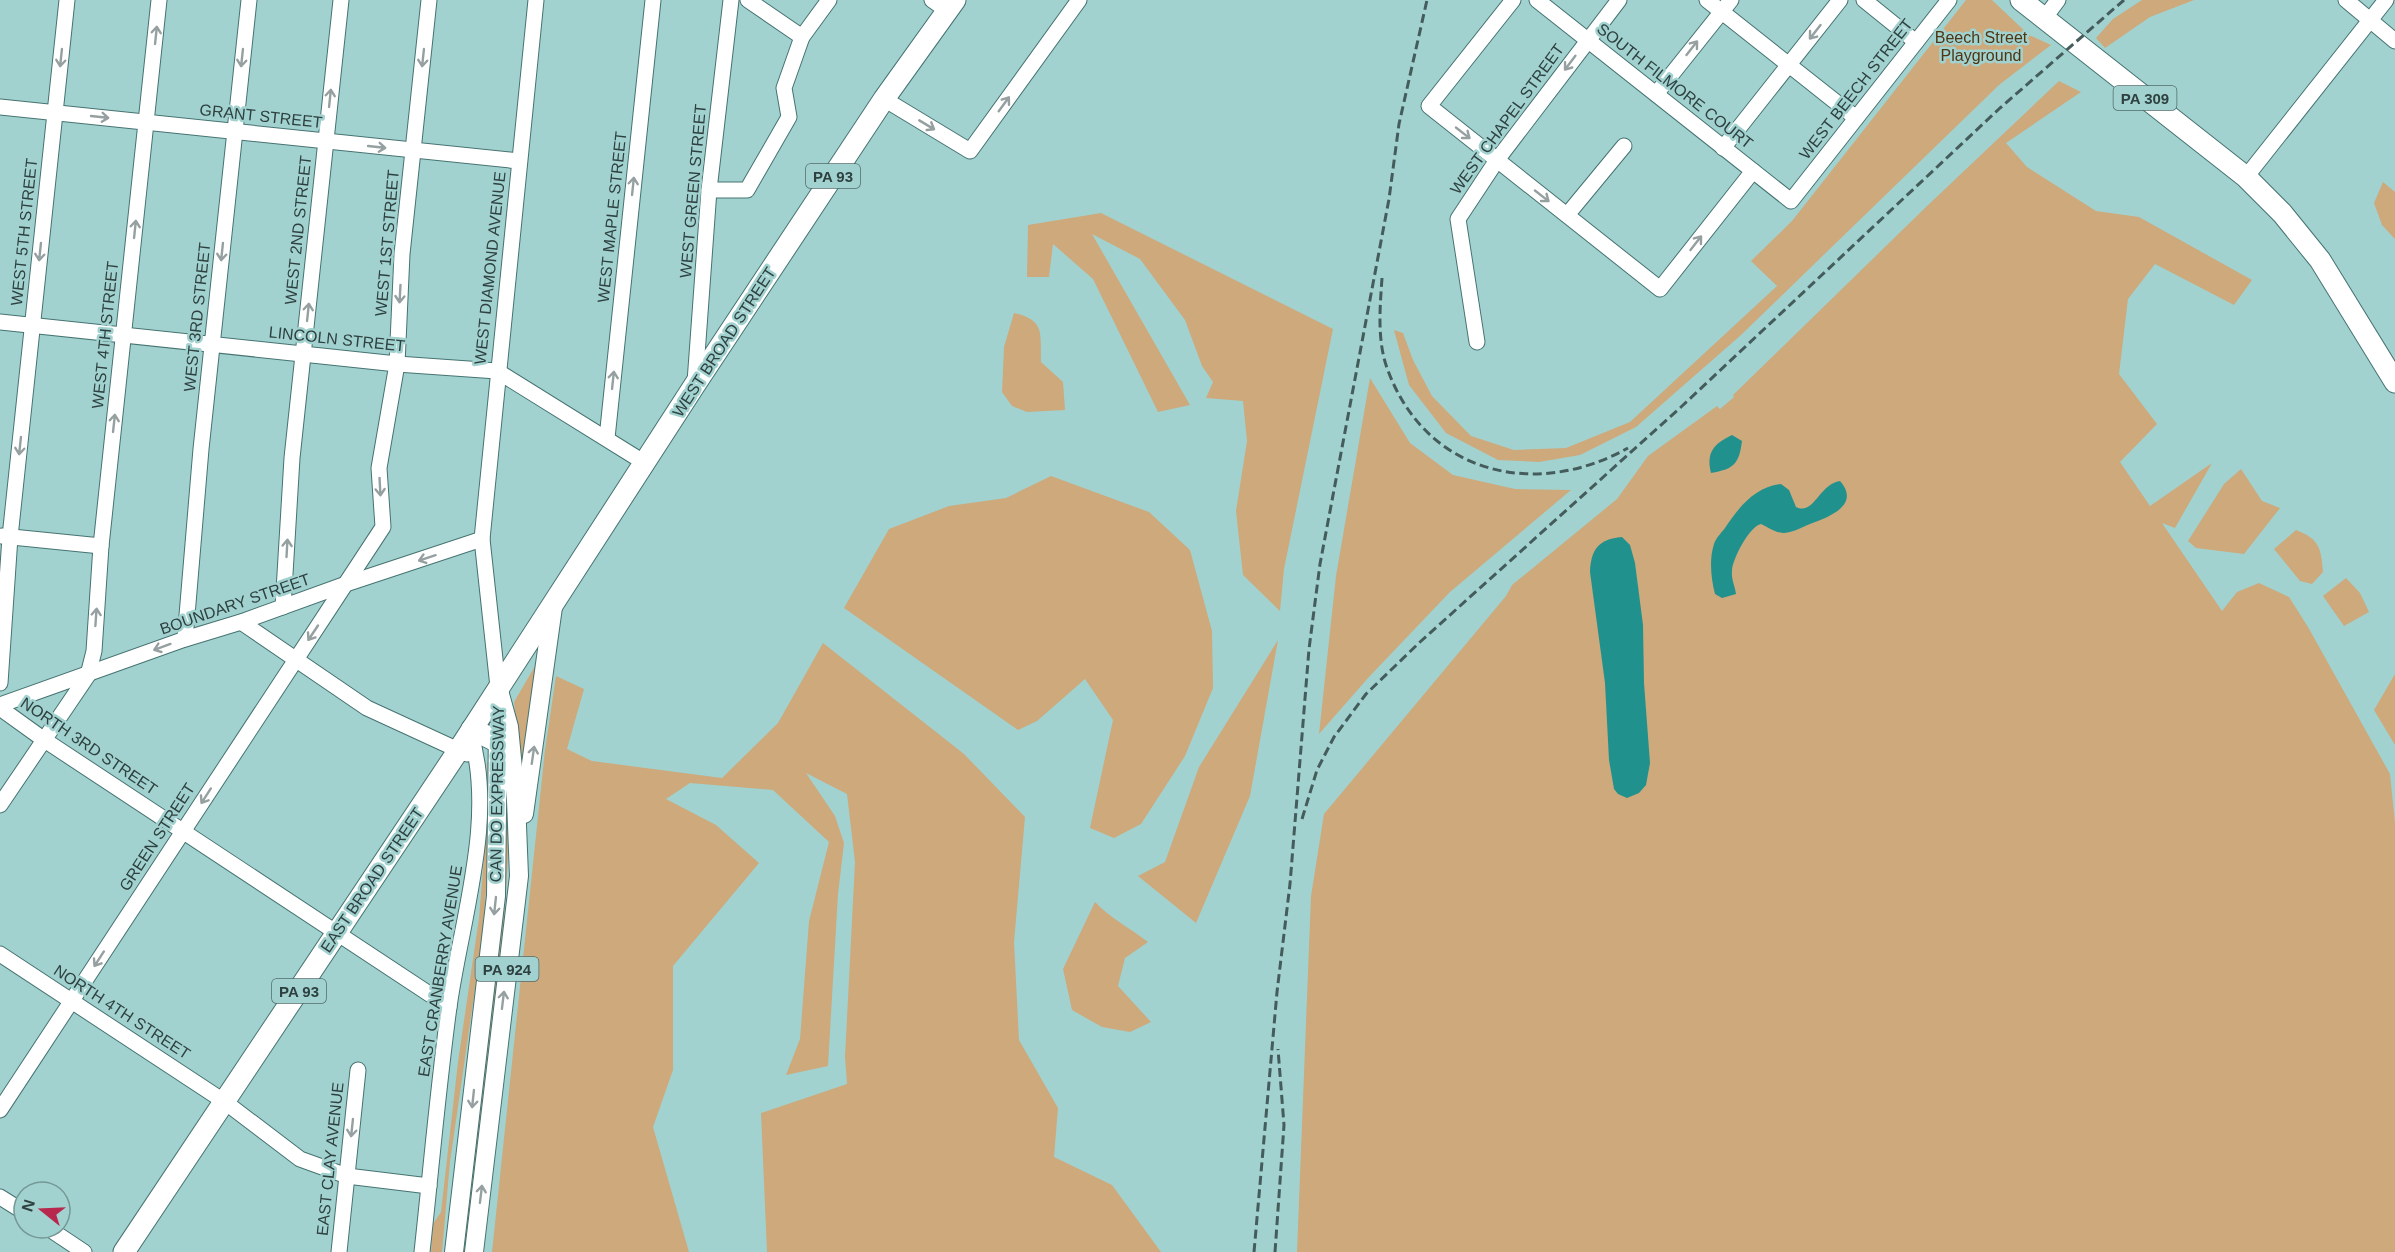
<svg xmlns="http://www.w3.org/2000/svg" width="2395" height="1252" font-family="Helvetica,sans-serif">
<rect width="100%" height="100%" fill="#a2d2cf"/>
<g fill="#cda97c">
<path d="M1966,0H1992L2029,35L2051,45L1999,85L1741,335L1636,427L1580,455L1539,462L1498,460L1446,433L1409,385L1394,330L1403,333L1413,360L1432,396L1471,436L1514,450L1566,448L1630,422L1777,286L1751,261L1792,221Z"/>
<path d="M2142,0H2194L2150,17L2105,48L2096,38L2113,19Z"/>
<path d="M2059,81L2081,92L2006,143L2027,167L2096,211L2139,217L2252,280L2234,305L2155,264L2128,299L2119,374L2157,424L2120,462L2150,506L2212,463L2175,528L2162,523L2222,611L2237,592L2259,583L2289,597L2308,627L2390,774L2395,823V1252H1297L1311,896L1324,814L1506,596L1512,585L1617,499L1648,456L1717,406L1720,409L1734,397L1733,395L1926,207Z"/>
<path d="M2383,182L2395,192V239L2382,225L2374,203Z"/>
<path d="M1101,213L1333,329L1284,569L1280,611L1243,575L1236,511L1247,441L1243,401L1206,398L1213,382L1202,366L1185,320L1140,259L1092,234L1190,405L1158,412L1093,279L1053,244L1049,277H1027L1028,225Z"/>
<path d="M1014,313C1046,320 1040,334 1041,362L1063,382L1065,410L1027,412L1012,406L1002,392L1004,347Z"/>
<path d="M1370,378L1410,443L1453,475L1515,489L1571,490L1450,592L1368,678L1319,734L1336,576Z"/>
<path d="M2241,469L2262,501L2280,508L2244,554L2196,548L2188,541L2224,484Z"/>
<path d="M1051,476L1149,512L1190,550L1212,631L1213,688L1185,756L1141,824L1114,838L1090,828L1113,720L1085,679L1037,721L1018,730L844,608L889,529L949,506L1006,498Z"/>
<path d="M2296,530C2320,539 2321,549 2323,572L2312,584L2300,581L2274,549Z"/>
<path d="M2346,578L2360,593L2369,612L2344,626L2323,596Z"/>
<path d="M1278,640L1250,796L1196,923L1138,876L1165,862L1199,767Z"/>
<path d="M823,643L964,754L1025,817L1014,942L1019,1040L1058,1108L1054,1157L1112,1185L1161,1252H767L761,1113L847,1084L845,1057L855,862L847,794L806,773L835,816L844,843L838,894L828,1066L786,1075L800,1039L809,921L829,842L773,790L690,783L666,799L716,825L759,863L673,966V1070L653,1127L689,1252H492L545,750L556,676L584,689L567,749L592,761L722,778L778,723Z"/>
<path d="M538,661L522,782L514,702Z"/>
<path d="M2395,674V745L2374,710Z"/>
<path d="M491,761V835L481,947L450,1162L442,1252H431L433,1224L441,1212L458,1062L479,918L489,797L487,763Z"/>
<path d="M505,789L510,800C507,952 485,1101 468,1252H463L500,937L506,837Z"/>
<path d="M1095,902C1110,918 1130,928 1148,942L1125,958L1118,986L1151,1022L1130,1032L1102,1027L1072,1010L1063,969Z"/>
</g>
<g fill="#21918d">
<path d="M1732,435L1742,441C1739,465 1733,469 1711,473C1706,453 1713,444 1732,435Z"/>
<path d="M1840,481C1861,505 1829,517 1810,524C1802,527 1792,533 1783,533C1774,532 1769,528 1761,524C1750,526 1732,559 1732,571C1731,579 1735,586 1736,594L1722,598L1715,594C1711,579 1709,559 1714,544C1716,538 1721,533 1725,528C1739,507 1755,487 1781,484L1789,490L1796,507C1814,516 1819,484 1840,481Z"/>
<path d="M1622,537L1630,545L1635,563L1643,625L1644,683L1650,763L1646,785L1639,793L1627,798L1618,794L1614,789L1609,760L1605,683L1590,572C1591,550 1598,539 1622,537Z"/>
</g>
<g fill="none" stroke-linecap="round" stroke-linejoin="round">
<g stroke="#457371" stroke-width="17">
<g id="minor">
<path d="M748,0L802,37"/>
<path d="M932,0L948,11"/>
<path d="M1513,0L1429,106L1660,289L1753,171"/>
<path d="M1537,0L1791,201L1949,0"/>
<path d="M1707,0L1856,118"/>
<path d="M1864,0L1916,42"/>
<path d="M2346,0L2395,41"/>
<path d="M2043,20L2058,0"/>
<path d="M1656,94L1731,0"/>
<path d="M884,99L970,151L1079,0"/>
<path d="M0,107L519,161"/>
<path d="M1723,148L1840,0"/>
<path d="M2246,177L2386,0"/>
<path d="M709,190H747L789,117L784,88L802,37L829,0"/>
<path d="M1567,215L1624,146"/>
<path d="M0,322L397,364L497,371L645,463"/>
<path d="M1477,342L1458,219L1497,160L1619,0"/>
<path d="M695,382L709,190L731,0"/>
<path d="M607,438L653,0"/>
<path d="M2,536L101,546"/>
<path d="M283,607L292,458L341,0"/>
<path d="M241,622L367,708L467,754"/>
<path d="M185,639L201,449L249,0"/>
<path d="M0,683L10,537L67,0"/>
<path d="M498,687L482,539L536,0"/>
<path d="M0,705L185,639L241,622L346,584L482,539"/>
<path d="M0,708L43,739L449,1007"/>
<path d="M0,805L88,675L94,651L101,546L159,0"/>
<path d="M0,954L225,1102L300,1159L347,1176L429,1186"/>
<path d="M0,1110L383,527L379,468L397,364L402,254L429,0"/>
<path d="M0,1197L24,1212"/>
<path d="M48,1228L84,1252"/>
<path d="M339,1252L358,1070"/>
<path d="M422,1252C431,1170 438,1088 449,1007C461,920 497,817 470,732"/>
</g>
</g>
<g stroke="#457371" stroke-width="20">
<g id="major">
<path d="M524,814L553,607"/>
<path d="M454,1252L496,896L498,728"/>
<path d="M474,1252L519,876L516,800L509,727L498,687"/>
</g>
</g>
<g stroke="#457371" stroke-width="23">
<g id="highway">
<path d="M2021,0L2246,177L2282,213L2320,260L2395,382"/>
<path d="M472,729L498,742"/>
<path d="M124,1252L458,751L694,386L884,99L955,0"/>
</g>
</g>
<use href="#minor" stroke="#fff" stroke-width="15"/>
<use href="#major" stroke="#fff" stroke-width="18"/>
<use href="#highway" stroke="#fff" stroke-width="21"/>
<g stroke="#445c5b" stroke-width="3" stroke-dasharray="9 4.5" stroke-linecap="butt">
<path d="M1382,278C1380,307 1377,340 1387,368C1425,474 1535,500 1628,448"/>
<path d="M1302,819L1317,770L1334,737L1366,694L1420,642L1681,407L2000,108L2124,0"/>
<path d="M1254,1252L1277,992L1290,884L1309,649L1320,564L1389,199L1399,124L1427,0"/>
<path d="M1275,1252L1284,1125L1278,1049"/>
</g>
</g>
<defs><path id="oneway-shaft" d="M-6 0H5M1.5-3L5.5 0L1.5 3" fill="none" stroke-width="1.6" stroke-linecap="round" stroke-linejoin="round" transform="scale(1.5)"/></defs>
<g stroke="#96a0a0">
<use href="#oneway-shaft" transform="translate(1815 32) rotate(128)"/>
<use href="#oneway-shaft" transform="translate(156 35) rotate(-84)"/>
<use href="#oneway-shaft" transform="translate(1692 48) rotate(-52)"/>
<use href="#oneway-shaft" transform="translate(61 58) rotate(96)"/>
<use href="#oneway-shaft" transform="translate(242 58) rotate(96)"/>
<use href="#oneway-shaft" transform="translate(423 58) rotate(96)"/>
<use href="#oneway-shaft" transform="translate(1570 63) rotate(127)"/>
<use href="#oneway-shaft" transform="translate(330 98) rotate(-84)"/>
<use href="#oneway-shaft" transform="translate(1004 104) rotate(-54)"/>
<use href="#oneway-shaft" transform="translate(100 117) rotate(6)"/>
<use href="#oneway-shaft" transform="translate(927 125) rotate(31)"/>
<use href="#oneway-shaft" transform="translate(1463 133) rotate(38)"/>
<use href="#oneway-shaft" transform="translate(377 147) rotate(6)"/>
<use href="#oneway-shaft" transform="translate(633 186) rotate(-84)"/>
<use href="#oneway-shaft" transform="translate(1542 196) rotate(38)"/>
<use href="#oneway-shaft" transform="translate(135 229) rotate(-84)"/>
<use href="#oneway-shaft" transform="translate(1696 243) rotate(-52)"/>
<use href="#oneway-shaft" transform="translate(40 252) rotate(96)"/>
<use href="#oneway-shaft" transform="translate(222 252) rotate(96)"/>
<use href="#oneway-shaft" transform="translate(400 294) rotate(93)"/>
<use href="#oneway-shaft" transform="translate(308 312) rotate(-84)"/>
<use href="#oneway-shaft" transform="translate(613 380) rotate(-84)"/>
<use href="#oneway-shaft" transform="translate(114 423) rotate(-84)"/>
<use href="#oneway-shaft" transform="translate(20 446) rotate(96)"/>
<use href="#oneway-shaft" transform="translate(380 487) rotate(87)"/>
<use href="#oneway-shaft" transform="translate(287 548) rotate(-87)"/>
<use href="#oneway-shaft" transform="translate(427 558) rotate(162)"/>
<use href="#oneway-shaft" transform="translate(96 617) rotate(-86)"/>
<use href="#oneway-shaft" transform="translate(313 633) rotate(124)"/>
<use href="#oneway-shaft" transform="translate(162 647) rotate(160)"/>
<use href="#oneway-shaft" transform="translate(533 755) rotate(-82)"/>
<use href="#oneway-shaft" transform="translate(206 796) rotate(123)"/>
<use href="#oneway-shaft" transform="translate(495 906) rotate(96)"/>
<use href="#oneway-shaft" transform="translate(99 959) rotate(123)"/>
<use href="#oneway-shaft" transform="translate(503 1000) rotate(-83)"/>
<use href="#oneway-shaft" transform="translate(473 1099) rotate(96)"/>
<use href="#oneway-shaft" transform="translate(352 1128) rotate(96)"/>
<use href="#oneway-shaft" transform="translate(481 1194) rotate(-83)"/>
</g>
<g text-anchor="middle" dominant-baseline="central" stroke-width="5" stroke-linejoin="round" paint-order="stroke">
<g fill="#a2d2cf" stroke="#516c6b" stroke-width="1.5">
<rect x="2113.5" y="86" width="63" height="24" rx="4.5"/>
<rect x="806" y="164" width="54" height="24" rx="4.5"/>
<rect x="475.5" y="957" width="63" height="24" rx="4.5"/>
<rect x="272" y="979" width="54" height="24" rx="4.5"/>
</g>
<g font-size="15" font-weight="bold" fill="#2e4140">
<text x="2145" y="98">PA 309</text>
<text x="833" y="176">PA 93</text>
<text x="507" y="969">PA 924</text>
<text x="299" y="991">PA 93</text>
</g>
<g font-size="16" fill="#4e3514" stroke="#a2d2cf">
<text x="1981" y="37">Beech Street<tspan x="1981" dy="18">Playground</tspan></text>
</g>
<g font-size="16" fill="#2e4140" stroke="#a2d2cf">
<text transform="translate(1675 86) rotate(38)">SOUTH FILMORE COURT</text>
<text transform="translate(1856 89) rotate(-52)">WEST BEECH STREET</text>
<text transform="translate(261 116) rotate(6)">GRANT STREET</text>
<text transform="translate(1507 119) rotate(-54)">WEST CHAPEL STREET</text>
<text transform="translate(693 191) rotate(-85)">WEST GREEN STREET</text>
<text transform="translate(612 217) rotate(-84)">WEST MAPLE STREET</text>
<text transform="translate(298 230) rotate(-84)">WEST 2ND STREET</text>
<text transform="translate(24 232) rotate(-84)">WEST 5TH STREET</text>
<text transform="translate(387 243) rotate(-85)">WEST 1ST STREET</text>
<text transform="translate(490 268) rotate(-84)">WEST DIAMOND AVENUE</text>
<text transform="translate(197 317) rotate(-84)">WEST 3RD STREET</text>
<text transform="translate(105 335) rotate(-84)">WEST 4TH STREET</text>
<text transform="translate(337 339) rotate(6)">LINCOLN STREET</text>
<text transform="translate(724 342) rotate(-57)">WEST BROAD STREET</text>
<text transform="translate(235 604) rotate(-19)">BOUNDARY STREET</text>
<text transform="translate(89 746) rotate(34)">NORTH 3RD STREET</text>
<text transform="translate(497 794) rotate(-89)">CAN DO EXPRESSWAY</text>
<text transform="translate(157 837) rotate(-57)">GREEN STREET</text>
<text transform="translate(372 880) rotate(-56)">EAST BROAD STREET</text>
<text transform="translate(440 971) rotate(-81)">EAST CRANBERRY AVENUE</text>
<text transform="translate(122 1012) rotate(33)">NORTH 4TH STREET</text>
<text transform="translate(330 1159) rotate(-84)">EAST CLAY AVENUE</text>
</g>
</g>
<g transform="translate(42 1210) rotate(288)"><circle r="28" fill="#a2d2cf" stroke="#749896" stroke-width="1.5"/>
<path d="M0-4.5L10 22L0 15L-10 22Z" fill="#b8274d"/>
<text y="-9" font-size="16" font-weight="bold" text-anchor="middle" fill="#2e4140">N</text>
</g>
</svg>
